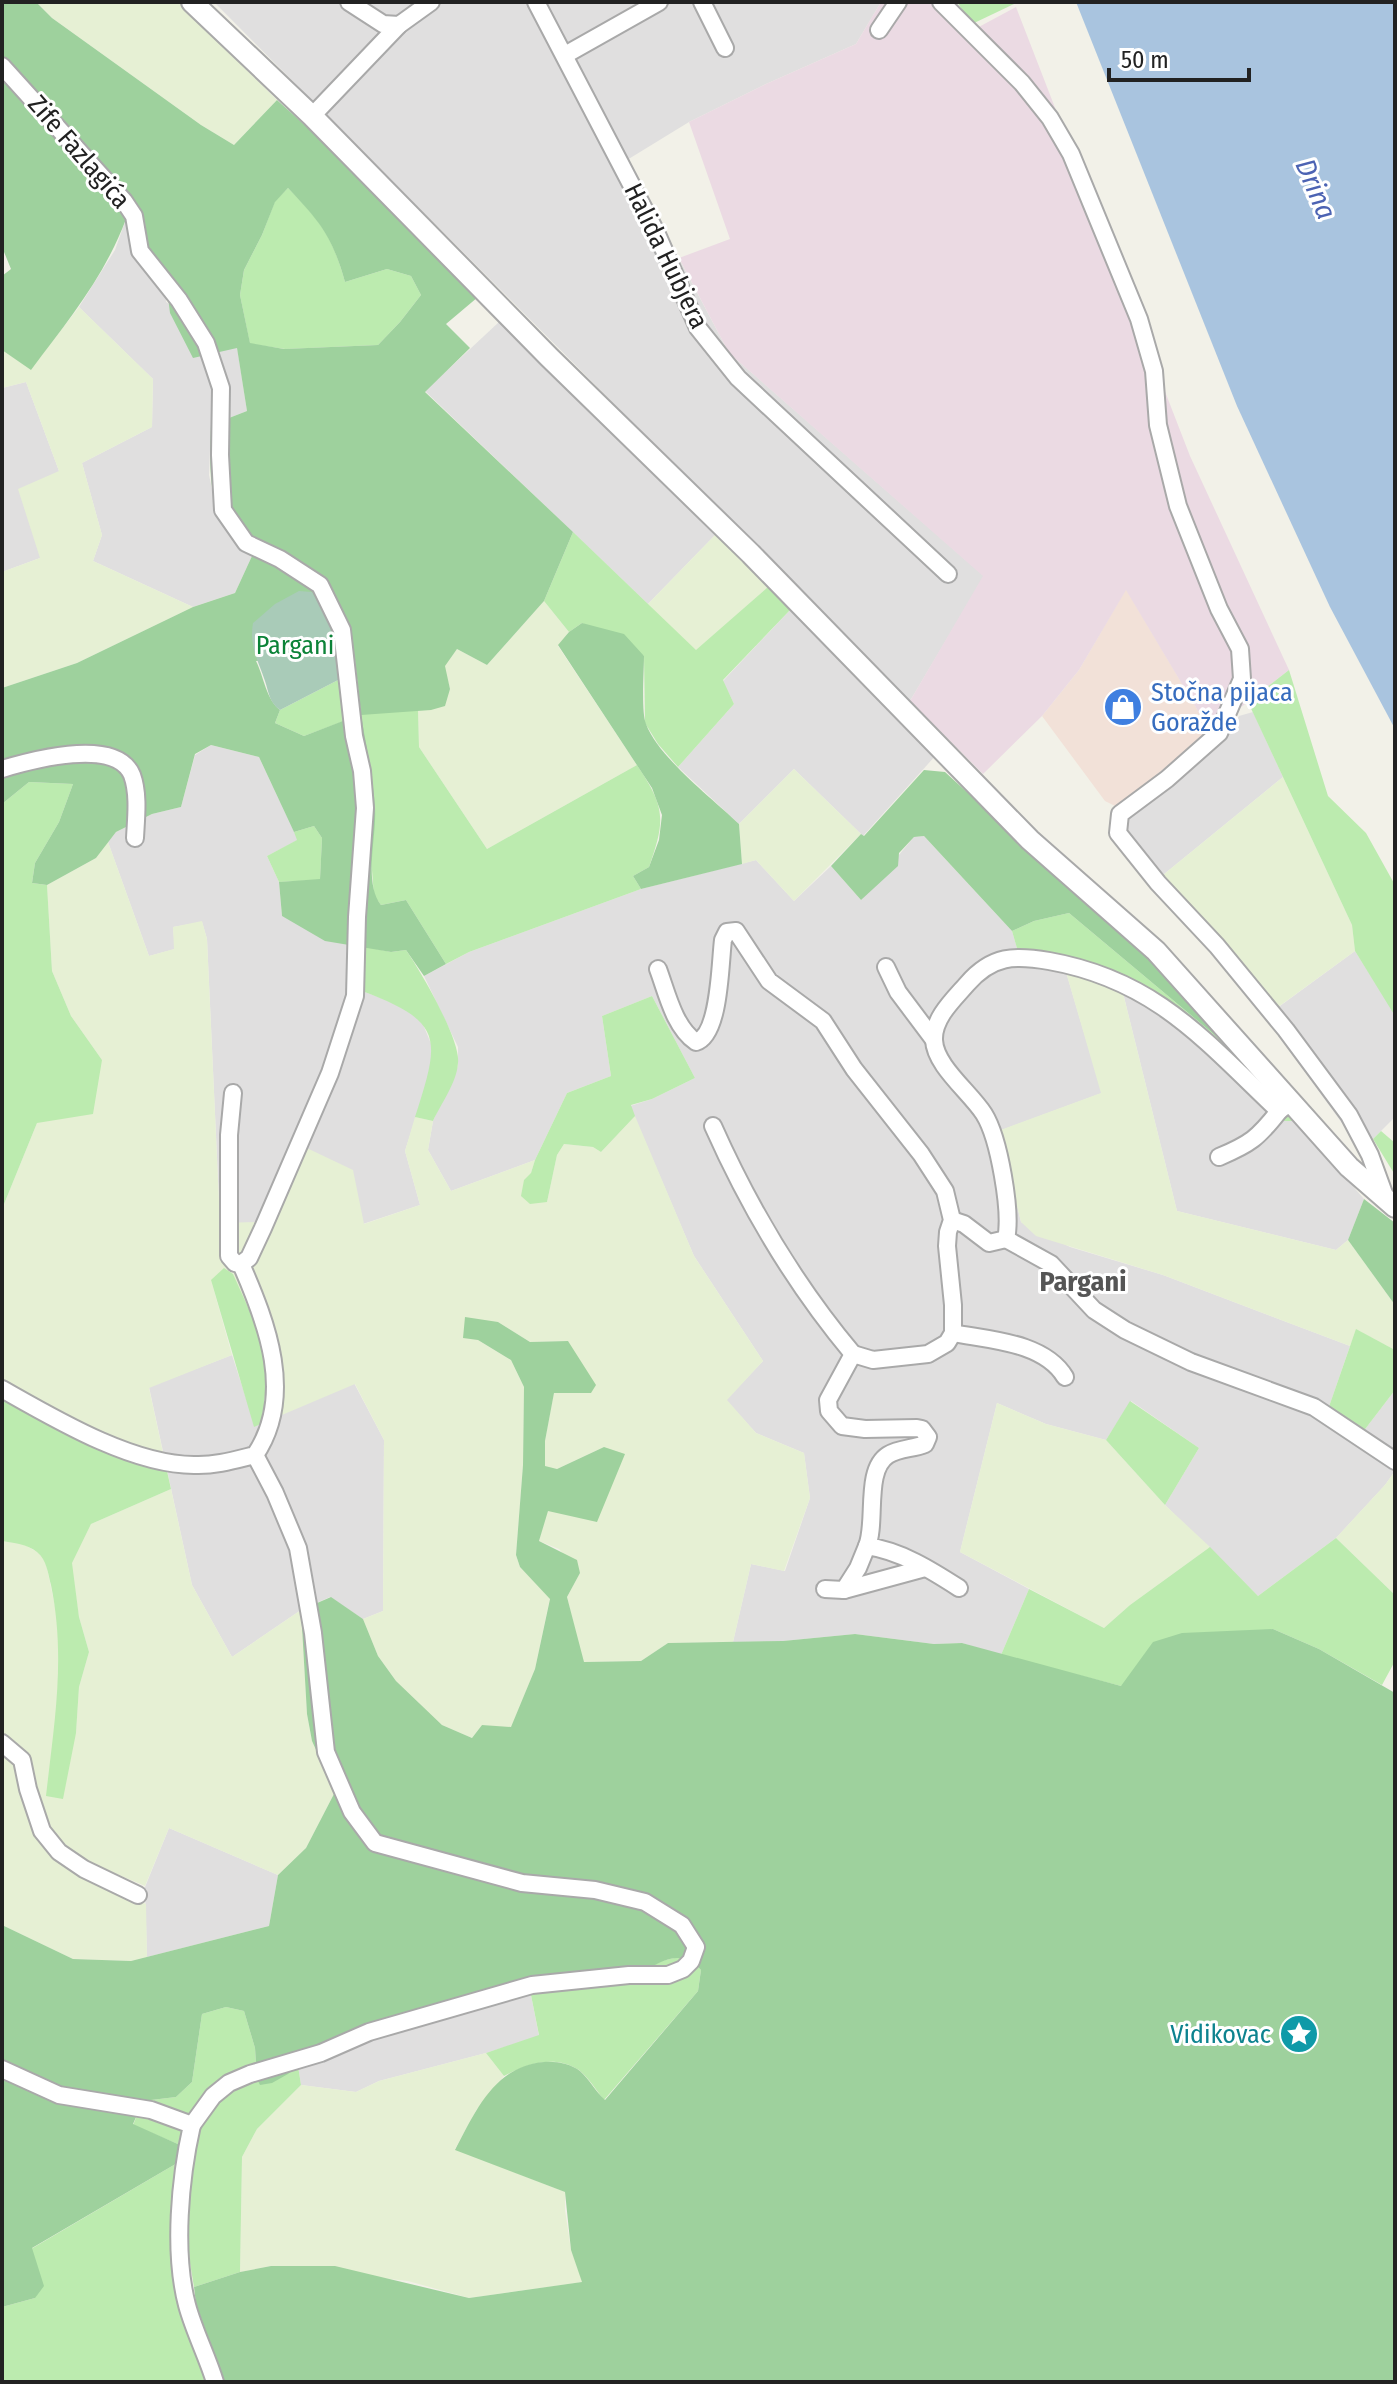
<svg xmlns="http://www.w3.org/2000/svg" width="1397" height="2384" font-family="'Fira Sans Condensed',sans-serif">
<rect width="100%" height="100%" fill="#f2f1e8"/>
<g fill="#e0dfdf">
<path d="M214,2H881L856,44L766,84L689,122L627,160L729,353L984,576L910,701Z"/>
<path d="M126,219L145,221L146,245L164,267L166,302L237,347L247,411L211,425L209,475L217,513L252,556L235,593L193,607L93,561L102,535L82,463L152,427L153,379L79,307L115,250Z"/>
<path d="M499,322L718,532L648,604L425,391Z"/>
<path d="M26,382L59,471L40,558L2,572V388Z"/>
<path d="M791,609L937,754L863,836L794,769L739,824L678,767L734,704L723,681Z"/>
<path d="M1253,712L1283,777L1163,875L1125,828L1126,819L1130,811L1206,757L1226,738L1239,716Z"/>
<path d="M211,745L259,757L298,840L267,856L279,882L282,916L350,944L349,994L323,1071L258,1223H220L207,939L202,922L173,927L175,949L149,956L108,842L116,832L152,814L181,807L195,755Z"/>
<path d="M924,836L1012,931L1021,962L1066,972L1102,1093L999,1131L1021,1222L1070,1247L1163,1275L1350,1346L1324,1421L1356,1441L1395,1390V1471L1385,1485L1336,1538L1258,1596L1165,1505L1199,1448L1131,1401L1106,1440L1046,1424L997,1403L960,1552L1029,1589L1001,1655L962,1643L934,1644L855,1634L783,1641L733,1642L751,1564L785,1571L810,1498L804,1453L756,1433L726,1400L763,1361L694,1256L630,1106L652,1099L695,1078L652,996L602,1016L611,1076L567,1093L535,1160L451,1191L428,1150L433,1121L458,1066V1047L424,976L469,952L641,889L756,860L794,901L831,866L861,900L914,837Z"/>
<path d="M1355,951L1395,1014V1117L1368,1144L1355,1141L1265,1017Z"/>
<path d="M362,991L400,1005L422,1022L432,1046V1066L405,1151L420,1205L363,1224L305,1147Z"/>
<path d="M1123,993L1187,1032L1296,1121L1364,1199L1348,1240L1336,1250L1177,1211Z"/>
<path d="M232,1355L255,1426L354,1383L384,1440L383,1611L363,1619L330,1597L301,1610L232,1657L192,1585L149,1387Z"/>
<path d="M169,1828L278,1875L269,1926L147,1957L145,1887Z"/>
<path d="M528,1980L539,2036L486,2053L379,2081L356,2092L301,2085L298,2066Z"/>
</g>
<path fill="#f2e1d8" d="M1126,589L1210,731L1117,807L1105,801L1042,716L1079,670Z"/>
<path fill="#ebdae3" d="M881,2H952L975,29L1016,7L1190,456L1289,670L1210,731L1126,590L1079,670L1042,716L983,774L910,701L983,576L729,353L679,258L730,239L689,122L766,84L856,44Z"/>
<g fill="#e6f0d4">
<path d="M36,2H178L277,100L234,145L201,125L52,18Z"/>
<path d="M79,307L153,379L152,427L82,463L102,535L93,561L193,607L77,663L2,688V572L40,558L18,489L59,471L26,382L2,388V350L31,369Z"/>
<path d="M718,532L769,586L696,651L648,604Z"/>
<path d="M544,601L569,632L558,646L637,765L487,849L419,747L418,710H431L450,689L444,666L457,649L487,665Z"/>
<path d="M794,769L861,834L794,901L756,860L742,864L739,824Z"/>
<path d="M1283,777L1352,925L1355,951L1274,1010L1218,938L1163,875Z"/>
<path d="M108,842L149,956L174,949L173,927L202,921L207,939L220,1223L258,1222L292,1141L353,1170L364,1224L420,1205L405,1151L415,1117L433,1121L428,1150L451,1191L535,1160L531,1173L547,1202L557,1155L564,1144L593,1147L601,1152L635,1116L694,1256L763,1361L727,1400L756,1433L804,1453L810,1498L784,1571L751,1564L733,1642L668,1643L641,1661L583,1662L567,1597L580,1573L559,1549L539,1541L547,1511L604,1447L557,1469L545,1467V1441L554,1392L590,1393L568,1341L530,1342L498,1322L478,1340L511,1360L524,1387L523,1465L516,1555L520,1567L550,1598L535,1669L511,1728L482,1725L472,1738L442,1725L396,1681L378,1656L363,1619L383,1611L384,1440L355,1384L263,1423L265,1398L211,1280L232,1355L149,1388L167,1471L59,1428L2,1396V1209L37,1123L102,1060L71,1016L52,971L47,885L96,858Z"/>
<path d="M1066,972L1123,993L1177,1211L1336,1250L1348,1240L1395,1305V1350L1357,1330L1350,1346L1163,1275L1036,1236L1021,1222L998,1131L1101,1093Z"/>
<path d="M997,1403L1046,1424L1106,1440L1165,1505L1210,1547L1130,1605L1104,1628L960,1552Z"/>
<path d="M1395,1471V1595L1336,1538L1385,1485Z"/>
<path d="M171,1489L192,1585L232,1657L301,1610L307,1714L312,1741L335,1792L306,1848L278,1875L169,1828L145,1886L84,1860L59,1842L52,1857L81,1876L146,1904L147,1957L131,1961L73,1959L2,1925V1541L23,1544L39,1553L46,1563L58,1621L59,1682L76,1733L79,1687L89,1652L79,1617L71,1563L91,1524Z"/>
<path d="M486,2053L504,2076L477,2109L455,2149L565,2192V2210L571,2250L583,2282L469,2298L408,2281L271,2266L240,2272L242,2157L257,2129L301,2085L356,2092L379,2081Z"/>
</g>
<g fill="#bcebaf">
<path d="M957,2H1013L1014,4L972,24Z"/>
<path d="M288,188C321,222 332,235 345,282L387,269L411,276L421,295L400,322L378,345L285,349L250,344L240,295L244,270L262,235L275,201Z"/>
<path d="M573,532L696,650L769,586L791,609L723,680L734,704L678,767L658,744L645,723L644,656L582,623L569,632L544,601Z"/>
<path d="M351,653L355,660L361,714L418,710L419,747L487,849L637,765C665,807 666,819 649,867L633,876L641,889L469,952L446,964L406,900L381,905L374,896L360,715L304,736L275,723L280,710L342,678Z"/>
<path d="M1289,670L1328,796L1366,833L1395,885V1016L1355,951L1352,925L1248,702Z"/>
<path d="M29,782L73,784L59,822L35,863L32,883L47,885L52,971L71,1016L102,1060L93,1114L37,1123L2,1209V804Z"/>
<path d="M314,826L322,838L320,880L279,882L267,856L297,840L294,832Z"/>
<path d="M1069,913L1229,1047L1296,1121H1281C1251,1093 1219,1056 1186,1031C1136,993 1081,975 1021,962L1012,931L1034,921Z"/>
<path d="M362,946L391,952L406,950C420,970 461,1040 458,1063C457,1082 441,1104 433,1121L415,1117C440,1039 445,1022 362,991Z"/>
<path d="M652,996L695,1078L652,1099L631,1105L635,1116L601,1152L593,1147L564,1144L557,1155L547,1202L530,1204L521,1196L524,1180L531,1173L535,1160L567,1093L611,1076L602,1016Z"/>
<path d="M1381,1131L1395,1143V1175L1373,1139Z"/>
<path d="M224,1268L233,1274L260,1334L266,1376L263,1423L254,1427L211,1280Z"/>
<path d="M1356,1329L1395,1350V1390L1356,1441L1324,1421Z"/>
<path d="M2,1396L59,1428L167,1471L171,1489L91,1524L72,1563L79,1617L89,1652L79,1687L76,1733L63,1799L46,1796C54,1724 66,1658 51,1585C48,1574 47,1560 37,1552C27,1544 14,1543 2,1541Z"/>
<path d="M1130,1401L1199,1448L1165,1505L1106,1440Z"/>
<path d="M1336,1538L1395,1595V1661L1382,1685L1319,1649L1273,1629L1121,1686L1001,1655L1029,1589L1104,1628L1130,1605L1210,1547L1258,1596Z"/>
<path d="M679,1957L694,1962L701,1970L698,1991L604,2100C597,2091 588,2077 579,2070C554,2054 527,2064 504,2076L486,2053L539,2035L528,1980L593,1970L651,1967L661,1961Z"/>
<path d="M226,2007L244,2011L255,2048L257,2079L298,2066L301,2085L257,2129L242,2157L240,2272L194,2287L190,2263L180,2145L133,2125L143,2101L176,2097L192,2082L202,2014Z"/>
<path d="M179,2162L181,2308L205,2382H2V2307L35,2298L31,2249Z"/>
</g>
<g fill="#9ed19d" fill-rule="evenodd">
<path d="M2,2H36L52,18L201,125L234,145L277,100L329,147L478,297L446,324L470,348L425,392L573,532L544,601L487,665L457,649L445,666L450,689L445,706L431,710L361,715C366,745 373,777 375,808C377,836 363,882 381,905L406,900L446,964L424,976L406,950L391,952L325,941L282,916L279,882L320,879L322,838L314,826L294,832L259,757L211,745L195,754L181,807L152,814L116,832L96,858L47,885L32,883L35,863L59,822L73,784L29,782L2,804V688L77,663L193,607L235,593L252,556C207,526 209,474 211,425L247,411L237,348L193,358L170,313L164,267L146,245L145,222L126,219C105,276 67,322 31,370L2,350V276L11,269L2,247ZM288,188C321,223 332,236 345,282L387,269L411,276L421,295L400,322L378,345L284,349L250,343L240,295L244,270L262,235L275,202ZM351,653L355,660L361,714L304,736L275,723L280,710C266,699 264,677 256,661Z"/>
<path d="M582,623L624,634L644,656C644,671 641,712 646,724C658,757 713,799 739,824L742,864L641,889L633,876L649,867L659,840L662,815L652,788L558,645L569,632Z"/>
<path d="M924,770L945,772L1171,979L1229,1047L1069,913L1034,921L1012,931L924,836L914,837L899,853L898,866L861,900L831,866L861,834L864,836Z"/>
<path d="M1364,1199L1395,1223V1305L1348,1240Z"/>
<path d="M465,1317L498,1322L530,1342L568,1341L596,1385L591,1393H554L545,1441V1466L557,1469L604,1447L625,1454L597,1522L548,1511L539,1541L577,1560L580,1573L567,1597L584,1662L641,1661L668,1643L783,1641L855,1634L934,1644L962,1643L1121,1686L1153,1642L1182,1633L1273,1629L1319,1649L1395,1693V2382H224L196,2304L194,2287L240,2272L271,2266H335L469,2298L582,2282L571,2250L565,2192L455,2150C476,2110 495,2066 544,2062C556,2061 571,2064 580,2071C589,2079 596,2092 605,2100L698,1991L701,1970C686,1953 669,1956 652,1967L554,1975L321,2047L288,2074L272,2083L260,2085L257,2079L255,2048L244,2011L226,2007L202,2014L192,2082L176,2097L143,2101L133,2124L180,2145L179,2162L32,2248L44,2286L35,2298L2,2307V1925L73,1959L131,1961L269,1926L278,1875L306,1848L335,1792L312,1741L307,1714L301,1610L331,1597L363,1619L378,1656L396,1681L442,1725L472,1738L482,1725L511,1727L535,1669L550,1599L520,1567L516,1555L523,1465L524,1387L511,1360L478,1340L463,1338Z"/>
</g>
<path fill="#a9cbb8" d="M299,591L312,592C331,623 339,641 342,678L280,710C269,702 269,693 265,681C258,660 249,646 253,623L275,604Z"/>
<path fill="#a9c4df" d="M1076,2H1395V729L1330,607L1237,406Z"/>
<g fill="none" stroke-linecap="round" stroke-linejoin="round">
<g stroke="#a9a9a9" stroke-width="20">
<g id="minor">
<path d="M349,2L383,24L399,25"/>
<path d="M536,2L656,232L698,328L738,378L948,574"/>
<path d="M702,2L725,48"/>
<path d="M941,2L1022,83L1050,118L1071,154L1139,319L1154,371L1158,425L1178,506L1219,609L1240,649L1242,679L1219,733L1167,779L1120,814L1118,833L1158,883L1217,946L1286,1030L1349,1115L1370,1155L1386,1199"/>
<path d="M879,30L898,2"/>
<path d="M565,55L659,2"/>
<path d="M2,66L124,201L134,216L140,251L179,300L206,343L221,388L220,455L223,510L246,543L280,559L320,585L342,630L354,736L362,771L365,808L357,917L355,996L330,1073L263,1228L249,1258L241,1264C267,1323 295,1396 255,1455C235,1460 215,1466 194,1465C132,1465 55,1419 2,1389"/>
<path d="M312,116L399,25L431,2"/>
<path d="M2,769C32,760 116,737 132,775C139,794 136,818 135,838"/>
<path d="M886,967L898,992L934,1040"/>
<path d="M658,969C667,993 674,1027 696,1042C720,1035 720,963 723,940L727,932L736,931L769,981L823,1021L854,1069L921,1154L945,1191L952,1220L948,1232L947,1246L953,1305V1333L947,1343L928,1354L873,1360L853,1354L828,1400L829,1411L842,1426L865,1429L917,1428L922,1429L928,1437L925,1444C913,1449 899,1448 888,1455C864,1470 877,1522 867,1546C901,1551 931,1570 959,1588"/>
<path d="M233,1093L229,1135V1256L235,1263L241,1264"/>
<path d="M713,1126C749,1207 796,1286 853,1354"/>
<path d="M1219,1157C1250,1144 1258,1138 1279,1111"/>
<path d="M952,1220L964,1224L989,1243L1006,1239C1012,1212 999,1138 984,1114C970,1092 935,1066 934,1040C933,1018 954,999 967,984C992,955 1015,955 1049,961C1156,980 1205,1041 1279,1111L1292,1101"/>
<path d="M1006,1239L1051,1264L1094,1310L1125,1330L1191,1362L1314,1407L1395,1461"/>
<path d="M953,1333C989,1340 1044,1342 1065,1377"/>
<path d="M825,1589L844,1590L925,1568"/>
<path d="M844,1590L858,1568L867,1546"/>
<path d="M2,1743L22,1760L28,1789L42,1831L59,1852L84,1869L138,1895"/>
<path d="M2,2069L59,2095L151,2110L192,2125C180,2178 173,2252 187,2305C194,2331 207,2356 215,2382"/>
<path d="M192,2125L213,2096L229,2083L250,2074L321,2053L369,2032L532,1985L629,1975H668L683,1969L691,1961L696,1947L682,1925L645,1902L595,1890L522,1883L375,1843L352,1812L326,1752L313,1633L298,1548L275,1493L255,1455"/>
</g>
</g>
<g stroke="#a9a9a9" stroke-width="24">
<path id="tertiary" d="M192,2L312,116L549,357L751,554L1030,840L1156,951L1349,1167L1395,1207"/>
</g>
<use href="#minor" stroke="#fff" stroke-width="16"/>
<use href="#tertiary" stroke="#fff" stroke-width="20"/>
</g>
<defs>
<g id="shop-disc" transform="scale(2)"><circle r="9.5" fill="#3f7fe0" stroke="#fff"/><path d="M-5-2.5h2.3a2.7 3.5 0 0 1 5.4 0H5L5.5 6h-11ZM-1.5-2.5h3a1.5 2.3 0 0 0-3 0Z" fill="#fff"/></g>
<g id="sight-disc" transform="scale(2)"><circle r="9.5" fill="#0f9aa8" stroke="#fff"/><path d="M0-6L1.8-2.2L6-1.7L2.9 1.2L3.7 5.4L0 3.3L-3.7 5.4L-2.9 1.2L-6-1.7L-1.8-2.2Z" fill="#fff"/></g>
</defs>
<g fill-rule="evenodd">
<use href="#shop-disc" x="1123" y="707"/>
<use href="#sight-disc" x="1299" y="2034"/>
</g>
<g text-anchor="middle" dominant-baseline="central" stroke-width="6" stroke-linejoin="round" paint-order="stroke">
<g font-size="26" fill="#222" stroke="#fff">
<text transform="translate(79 152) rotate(49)">Zife Fazlagića</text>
<text transform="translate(666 256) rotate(64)">Halida Hubjera</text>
</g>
<g font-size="26" fill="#0c8338" stroke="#fff">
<text x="295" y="645">Pargani</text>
</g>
<g font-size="26" fill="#366cbe" stroke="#fff" text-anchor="start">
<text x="1151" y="692">Stočna pijaca<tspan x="1151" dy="30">Goražde</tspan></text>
</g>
<g font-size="26" fill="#0d838f" stroke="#fff" text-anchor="end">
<text x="1271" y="2034">Vidikovac</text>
</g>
<g font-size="28" font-style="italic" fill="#4c63b3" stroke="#fff">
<text transform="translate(1316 189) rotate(67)">Drina</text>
</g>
<g font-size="28" font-weight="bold" fill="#555" stroke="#fff">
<text x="1083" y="1281">Pargani</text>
</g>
</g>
<rect width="1397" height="2384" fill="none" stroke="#222222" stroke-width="8"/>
<path d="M1109 68v12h140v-12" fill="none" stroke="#222222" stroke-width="4"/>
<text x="1121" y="68" font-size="24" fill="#222222" stroke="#ffffff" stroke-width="6" paint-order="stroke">50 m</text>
</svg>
